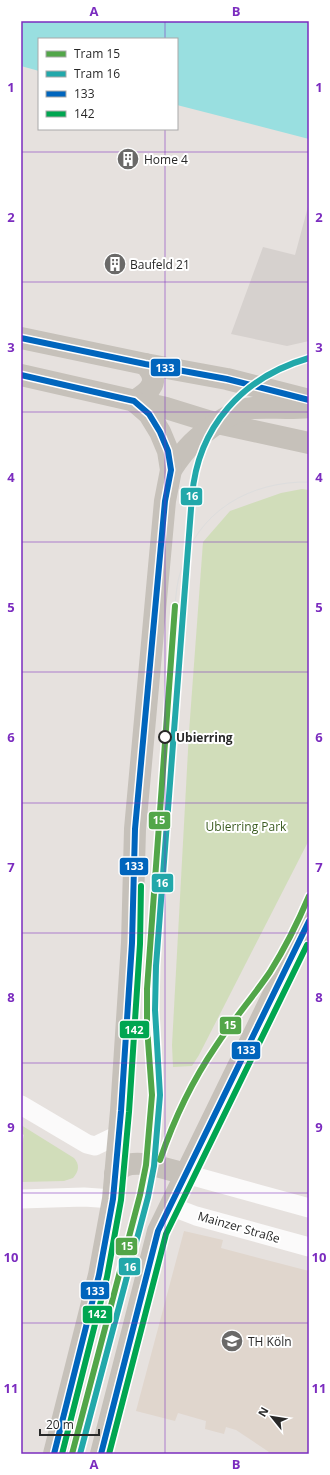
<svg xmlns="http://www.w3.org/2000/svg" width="330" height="1475" font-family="'Open Sans',sans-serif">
<rect width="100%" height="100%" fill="#e6e1de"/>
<path fill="#e0d6cd" d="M184,1231L223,1240L221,1248L309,1271V1454H268L269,1452L236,1430L226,1427L224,1434L205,1429L206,1421L178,1413L175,1421L136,1411Z"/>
<g fill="#d1ddba">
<path d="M302,489L309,490V840L199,1055L192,1066L173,1067L172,1045L189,732L203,542L230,511L281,493Z"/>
<path d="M21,1125L74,1158C80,1165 79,1171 73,1178L64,1181L21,1182V1147L24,1135L21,1133Z"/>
</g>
<path fill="#d6d1ce" d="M309,203V341L287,346L231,334L263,247L295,255Z"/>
<path fill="#99dfe0" d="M21,21H309V139L177,105V39H39V71L21,66Z"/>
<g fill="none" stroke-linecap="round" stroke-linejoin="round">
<g stroke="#fbfafa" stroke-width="19">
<path d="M21,1105L87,1144L95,1146L118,1135"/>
<path d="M186,1174L309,1208"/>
<path d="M21,1199L84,1197L113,1199"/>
<path d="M170,1206L196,1216L309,1247"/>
</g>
<g stroke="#c6c1ba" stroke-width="22">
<path d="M21,338L145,364L227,379L309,400"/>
<path d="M21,375L166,408L208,421L309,443"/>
<path d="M134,401C151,391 161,381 145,364"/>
<path d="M171,470C186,447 197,437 219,422C230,415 240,409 253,408C272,407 290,409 309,407"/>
<path d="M115,1174C118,1171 121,1168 124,1166C141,1159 169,1170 186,1174"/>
<path d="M54,1454L99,1275L113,1199L121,1111L132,943L135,829L165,501L171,470L168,451L160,432L149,414L134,401"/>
<path d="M101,1454L158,1231L309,921"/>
</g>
<path stroke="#ddd" stroke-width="1" d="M175,606C176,594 177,582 181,570C197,511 250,481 309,482"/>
<g stroke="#fff" stroke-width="9">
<g id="bus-1">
<path d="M21,338L145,364L227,379L309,400"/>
<path d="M21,375L134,401L149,414L160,432L168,451L171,470L165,501L135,829L132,943L121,1111L113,1199L99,1275L54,1454"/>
<path d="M101,1454L158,1231L309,921"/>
</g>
</g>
<g stroke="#fff" stroke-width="9">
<g id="bus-2">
<path d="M62,1454L107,1277L121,1200L129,1112L140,944L141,886"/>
<path d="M109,1454L166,1234L307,945"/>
</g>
</g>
<use href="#bus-1" stroke="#0065bd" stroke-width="6"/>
<use href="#bus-2" stroke="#00a651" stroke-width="6"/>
<g stroke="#fff" stroke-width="9">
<g id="tram-1">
<path d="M160,1160C174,1119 192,1081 216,1046C233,1020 253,997 270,972C285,948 298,922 309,896"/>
<path d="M72,1454L140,1195L146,1165L152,1095L147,1027V989L175,606"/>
</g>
</g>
<g stroke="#fff" stroke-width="9">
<path id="tram-2" d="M80,1454L148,1197L154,1166L160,1095L155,1010L156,966L192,496C198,426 243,377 309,358"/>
</g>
<use href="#tram-1" stroke="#52a649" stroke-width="6"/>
<use href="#tram-2" stroke="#22a8aa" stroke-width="6"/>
</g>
<path fill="none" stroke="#7b2cbf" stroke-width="1" stroke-opacity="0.55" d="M165,21V39M165,129V1454M21,152H309M21,282H309M21,412H309M21,542H309M21,672H309M21,803H309M21,933H309M21,1063H309M21,1193H309M21,1323H309"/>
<defs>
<g id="building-disc" transform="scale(1.15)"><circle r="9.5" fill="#6a6968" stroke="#fff"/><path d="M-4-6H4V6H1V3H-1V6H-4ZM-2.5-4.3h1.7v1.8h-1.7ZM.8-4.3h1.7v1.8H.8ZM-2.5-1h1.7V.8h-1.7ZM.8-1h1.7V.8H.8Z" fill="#fff"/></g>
<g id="university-disc" transform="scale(1.15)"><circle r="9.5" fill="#6a6968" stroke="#fff"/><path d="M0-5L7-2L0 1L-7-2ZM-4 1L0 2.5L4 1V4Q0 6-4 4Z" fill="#fff"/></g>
</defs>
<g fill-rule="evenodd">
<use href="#building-disc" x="128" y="159"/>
<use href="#building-disc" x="115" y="264"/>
<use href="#university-disc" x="232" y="1341"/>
</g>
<circle fill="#fff" stroke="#282828" stroke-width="2" cx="165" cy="737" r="6"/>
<g text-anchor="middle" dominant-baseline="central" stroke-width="4" stroke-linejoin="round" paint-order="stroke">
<g font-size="12" fill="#282828" stroke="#fff" text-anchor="start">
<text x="144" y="159">Home 4</text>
<text x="130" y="264">Baufeld 21</text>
<text x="248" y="1341">TH Köln</text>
</g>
<g font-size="12" font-weight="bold" fill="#282828" stroke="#fff" text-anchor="start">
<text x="176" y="737">Ubierring</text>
</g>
<g font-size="12" fill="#3b5c21" stroke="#fff">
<text x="246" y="826">Ubierring Park</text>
</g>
<g font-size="12" fill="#282828" stroke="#fff">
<text transform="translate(239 1227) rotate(16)">Mainzer Straße</text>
</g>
</g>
<g stroke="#fff" stroke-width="1.5">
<rect x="150" y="358" width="31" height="19" rx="4" fill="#0065bd"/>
<rect x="180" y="487" width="23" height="19" rx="4" fill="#22a8aa"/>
<rect x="148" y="811" width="23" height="19" rx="4" fill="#52a649"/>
<rect x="119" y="857" width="30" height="19" rx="4" fill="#0065bd"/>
<rect x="151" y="873" width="23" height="20" rx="4" fill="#22a8aa"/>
<rect x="219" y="1016" width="23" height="19" rx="4" fill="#52a649"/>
<rect x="119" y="1020" width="31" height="19" rx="4" fill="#00a651"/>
<rect x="231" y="1041" width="30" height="19" rx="4" fill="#0065bd"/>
<rect x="115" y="1237" width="23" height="19" rx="4" fill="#52a649"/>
<rect x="118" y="1257" width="23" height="19" rx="4" fill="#22a8aa"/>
<rect x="80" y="1281" width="30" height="19" rx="4" fill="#0065bd"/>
<rect x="82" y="1305" width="31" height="19" rx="4" fill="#00a651"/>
</g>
<g font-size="11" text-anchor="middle" font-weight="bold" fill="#fff">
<text x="165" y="372">133</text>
<text x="192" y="500">16</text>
<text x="159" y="824">15</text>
<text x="134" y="870">133</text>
<text x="162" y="887">16</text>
<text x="230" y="1029">15</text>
<text x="134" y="1034">142</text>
<text x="246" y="1054">133</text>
<text x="127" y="1250">15</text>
<text x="130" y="1271">16</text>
<text x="95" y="1295">133</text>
<text x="97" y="1318">142</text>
</g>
<rect width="330" height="1475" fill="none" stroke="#ffffff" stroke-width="44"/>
<rect x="38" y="38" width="140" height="92" fill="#ffffff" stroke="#a9a9a9"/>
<rect x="46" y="51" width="20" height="6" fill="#52a649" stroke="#a9a9a9"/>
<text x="74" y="58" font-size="12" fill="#282828">Tram 15</text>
<rect x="46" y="71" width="20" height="6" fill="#22a8aa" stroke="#a9a9a9"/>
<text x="74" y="78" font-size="12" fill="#282828">Tram 16</text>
<rect x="46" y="91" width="20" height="6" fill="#0065bd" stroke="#a9a9a9"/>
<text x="74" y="98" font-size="12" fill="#282828">133</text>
<rect x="46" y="111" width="20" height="6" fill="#00a651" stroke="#a9a9a9"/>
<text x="74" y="118" font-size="12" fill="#282828">142</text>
<g transform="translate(272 1417) rotate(300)" stroke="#ffffff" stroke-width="3" paint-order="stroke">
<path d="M0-3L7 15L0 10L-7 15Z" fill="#282828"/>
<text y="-6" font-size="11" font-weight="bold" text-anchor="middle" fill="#282828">N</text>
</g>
<path d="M40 1429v6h59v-6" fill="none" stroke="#282828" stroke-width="2"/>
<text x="46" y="1429" font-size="12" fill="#282828" stroke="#ffffff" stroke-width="3" paint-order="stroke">20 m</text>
<rect x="22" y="22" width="286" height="1431" fill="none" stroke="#7b2cbf" stroke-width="1.5"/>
<g font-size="13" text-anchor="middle" font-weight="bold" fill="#7b2cbf">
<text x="94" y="16">A</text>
<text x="236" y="16">B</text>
<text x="11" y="92">1</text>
<text x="319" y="92">1</text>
<text x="11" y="222">2</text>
<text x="319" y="222">2</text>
<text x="11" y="352">3</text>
<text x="319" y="352">3</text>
<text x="11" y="482">4</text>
<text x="319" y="482">4</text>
<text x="11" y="612">5</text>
<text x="319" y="612">5</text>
<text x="11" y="742">6</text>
<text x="319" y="742">6</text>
<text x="11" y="872">7</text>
<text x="319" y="872">7</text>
<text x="11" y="1002">8</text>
<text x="319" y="1002">8</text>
<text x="11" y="1132">9</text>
<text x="319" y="1132">9</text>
<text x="11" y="1262">10</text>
<text x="319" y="1262">10</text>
<text x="11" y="1393">11</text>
<text x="319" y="1393">11</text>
<text x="94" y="1469">A</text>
<text x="236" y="1469">B</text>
</g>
</svg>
